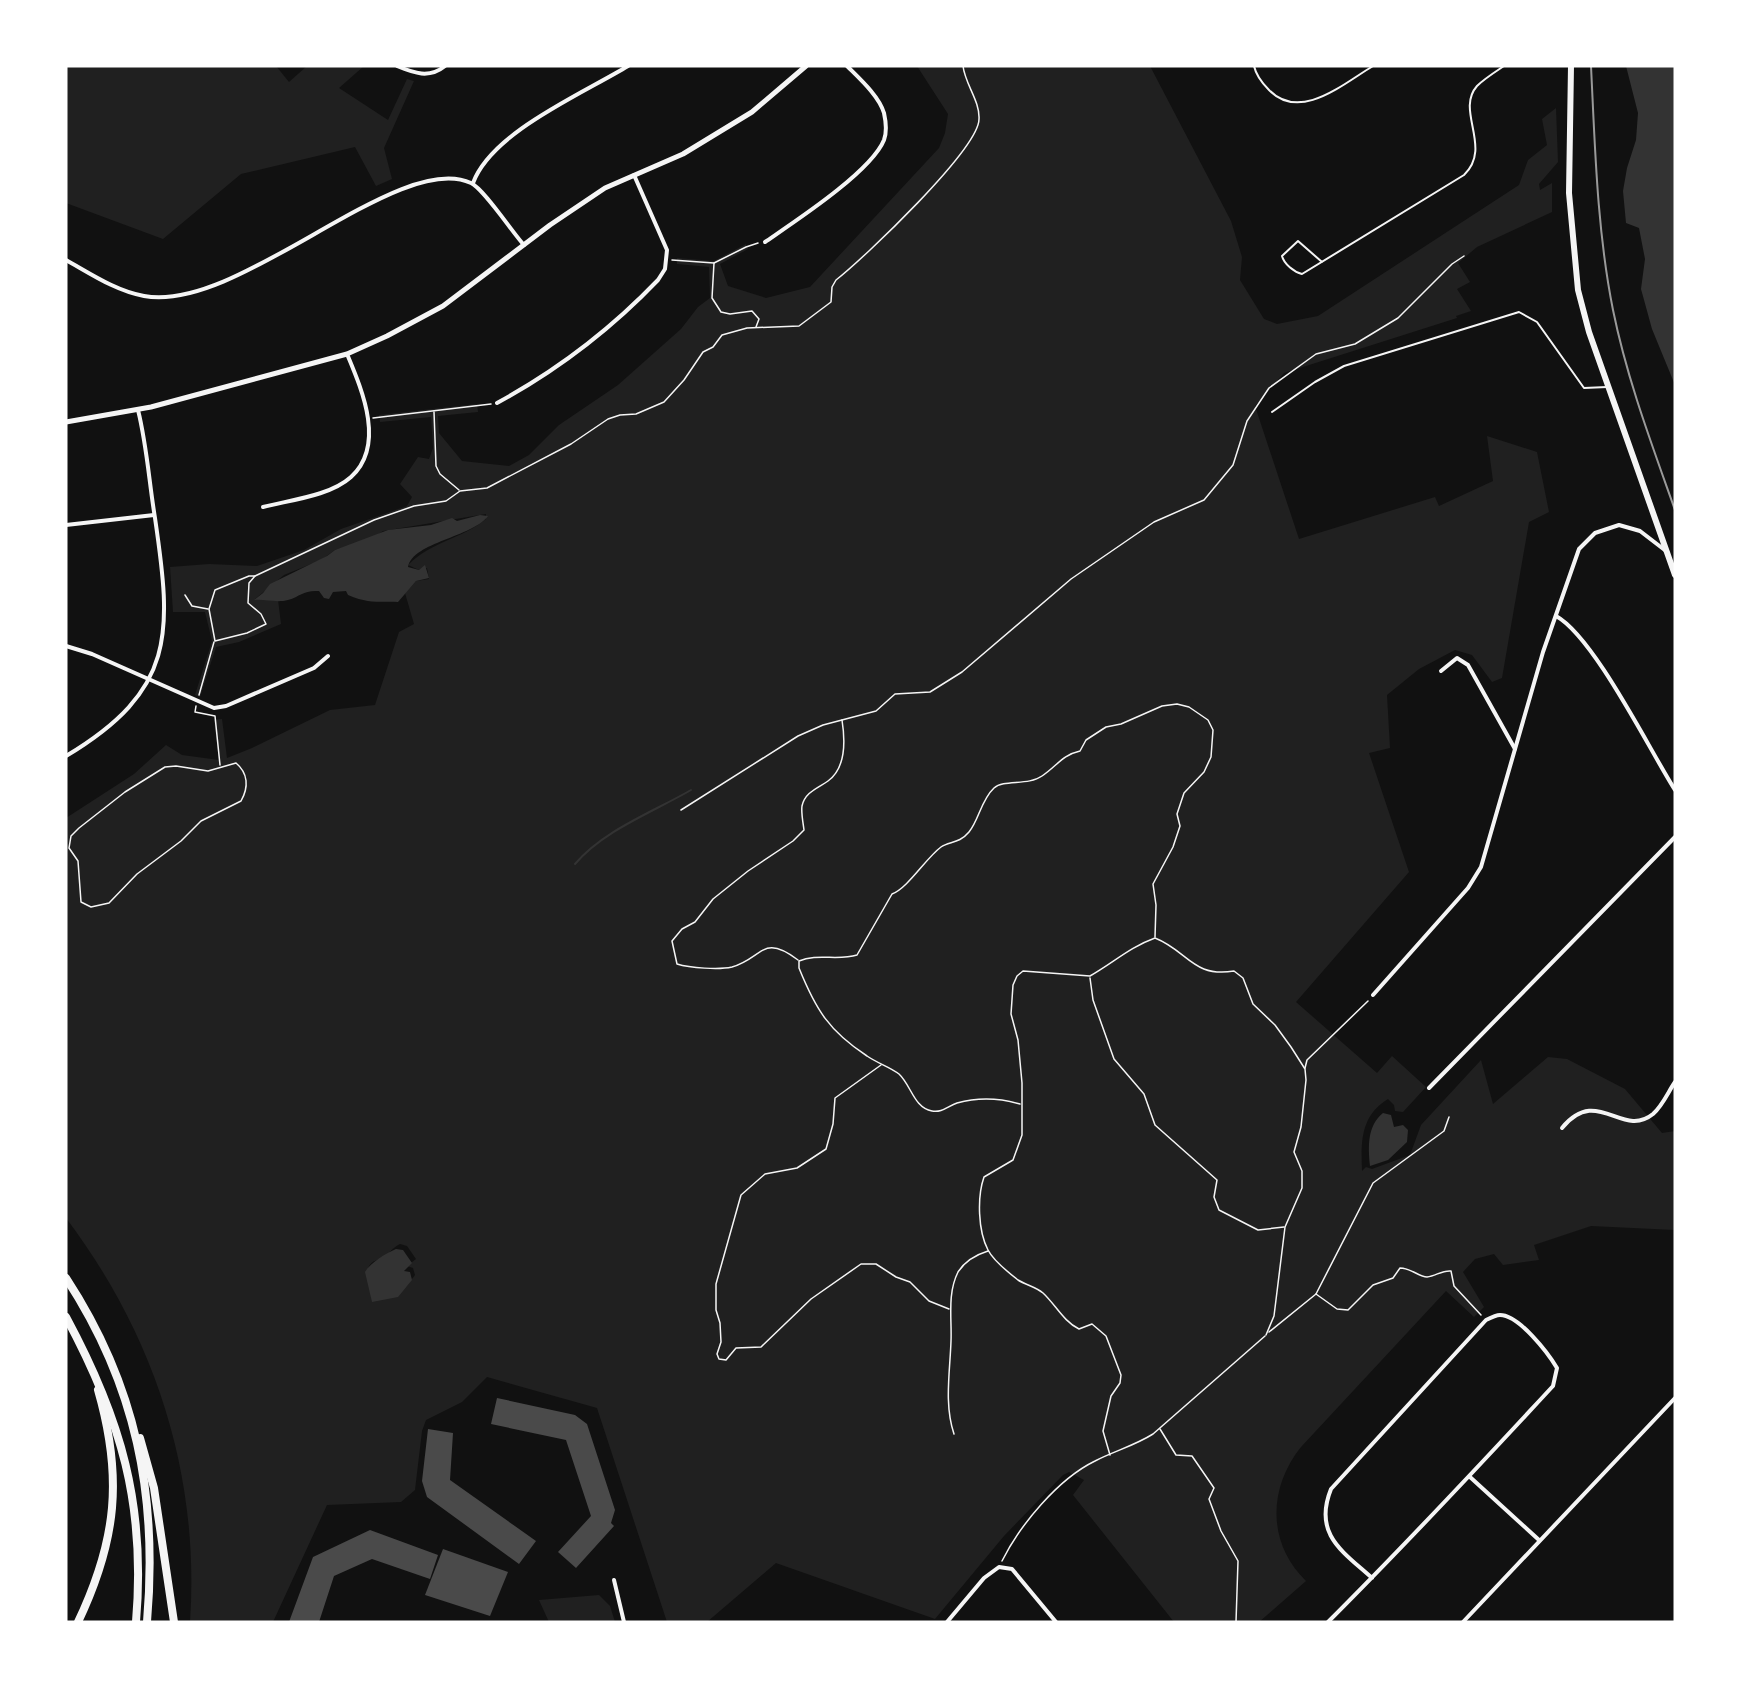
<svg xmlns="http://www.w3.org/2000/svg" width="1741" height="1688" font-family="'Source Sans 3',sans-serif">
<rect width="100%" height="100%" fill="#111"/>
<g fill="#202020" fill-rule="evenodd">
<path d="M66,66H276L289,82L307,66H364L339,88L388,120L407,79L414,81L384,148L392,179L376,186L355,147L241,174L163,239L66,203Z"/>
<path d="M917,66H1150L1231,221L1242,257L1240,280L1264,319L1277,324L1318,316L1519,185L1528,160L1547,145L1542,119L1556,108L1558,162L1539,184L1540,190L1552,183V212L1477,247L1458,263L1470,282L1457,289L1471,311L1456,316L1457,318L1284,373L1255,406L1299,539L1435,497L1439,506L1493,481L1487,436L1537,452L1549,512L1529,522L1502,678L1492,682L1472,655L1455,650L1419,669L1387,695L1390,748L1369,753L1409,872L1296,1002L1377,1073L1392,1056L1426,1087L1403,1112L1395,1111L1394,1105L1388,1099C1360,1116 1361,1143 1362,1171L1366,1167L1372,1169L1410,1155L1421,1125L1481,1060L1493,1104L1548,1057L1567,1059L1625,1089L1662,1133L1675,1131V1230L1591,1226L1534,1245L1539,1260L1503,1265L1494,1254L1475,1259L1463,1272L1484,1307L1474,1317L1446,1291L1301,1447C1268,1488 1267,1543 1306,1581L1259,1622H1174L1073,1495L1084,1480L1069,1472L1063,1475L1004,1536L935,1619L776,1563L707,1622H667L597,1408L487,1377L462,1402L426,1420L422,1431L415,1490L401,1502L327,1505L273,1622H190C200,1474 155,1336 66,1218V818L134,774L166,745L182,755L219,760L214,720L222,719L227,758L252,748L330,710L375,705L399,632L414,624L405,593L416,581L429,579L427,568L419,570L408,565C432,541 462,539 486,519V514L383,531L373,538L335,550L321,560L284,575L255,599L278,600L281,624L239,642L216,647L200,697L195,695L212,641L205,612H173L170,567L209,564L257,566L304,550L341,529L407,506L412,497L400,484L418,457L429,459L433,448L431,417L380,422L379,415L477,404L478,412L438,416L439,433L462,461L509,466L529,455L559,425L618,385L681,329L698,307L710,298L709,267L677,264V258L714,261L746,244L748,249L720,264L728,286L766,298L810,287L939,148L945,133L948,114ZM400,1244L407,1246L416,1259L407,1266L413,1268L415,1275L406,1287L368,1268C373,1259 377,1261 384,1257C390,1253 392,1248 400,1244Z"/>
<path d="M599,1595L610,1606L615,1622H549L539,1600Z"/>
</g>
<g fill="#333">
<path d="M1626,66H1675V385L1652,329L1641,289L1645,259L1639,228L1626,223L1623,191L1627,168L1636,140L1638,113Z"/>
<path d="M480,515L488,516C473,537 413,542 408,567L419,570L425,565L429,578L416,581L398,602C378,601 369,604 348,595L346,591L333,592L329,599L324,598L319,591C303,590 301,596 288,600C277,603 265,599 254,600L263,593L270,584L327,556L335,550L388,530L431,525L452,518L457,521Z"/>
<path d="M1383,1113L1391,1115L1394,1127L1403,1125L1408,1130L1407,1142L1388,1160L1370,1166C1368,1147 1367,1126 1383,1113Z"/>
<path d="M396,1249L403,1250L412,1263L404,1271L410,1272L412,1280L398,1297L372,1302L365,1272C371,1262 385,1254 396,1249Z"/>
</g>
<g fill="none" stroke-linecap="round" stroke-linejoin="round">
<path stroke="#333" stroke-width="2" d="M575,864C604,830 653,812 691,790"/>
</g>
<g fill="#4a4a4a">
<path d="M497,1398L575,1415L587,1424L615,1510L611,1523L614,1526L576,1568L558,1552L591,1516L566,1440L491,1424Z"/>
<path d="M428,1429L453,1433L450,1480L536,1541L519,1564L427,1497L422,1481Z"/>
<path d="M370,1530L438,1555L430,1579L372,1559L334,1576L319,1622H289L313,1557Z"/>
<path d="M443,1549L508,1572L490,1616L425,1595Z"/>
</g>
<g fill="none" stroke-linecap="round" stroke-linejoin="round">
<g stroke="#f5f5f5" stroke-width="1.5">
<path d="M672,260L714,263L746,247L758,243"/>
<path d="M714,263L712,298L721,312L730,314L752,311L759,319L756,327"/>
<path d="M434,412L436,466L440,474L459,490"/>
<path d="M373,418L491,404"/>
<path d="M249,576H255L249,583L248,603L261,614L266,624L247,633L215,641L209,609L215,590Z"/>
<path d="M255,576L374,520L414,506L446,501L460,491L487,488L571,444L608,419L620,415L636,414L664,402L684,380L703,352L713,347L722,335L747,328L799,326L831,302L832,287L836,280C863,259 979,149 979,119C980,101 965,84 963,66"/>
<path d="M185,595L192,606L208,609"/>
<path d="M199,695L214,642"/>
<path d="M196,706L195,712L215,716L220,765"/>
<path d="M236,763C248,773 249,787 241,801L201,821L181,841L137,874L109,903L91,907L81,902L78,861L69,848L71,836L79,828L125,792L165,767L176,766L208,771Z"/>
<path d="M681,810L798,736L823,725L876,711L895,694L930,692L962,672L1071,579L1154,522L1204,500L1233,465L1247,421L1269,388L1316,354L1355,344L1398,318L1452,264L1464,256"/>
<path d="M798,960C762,933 763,958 732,967C719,970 690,968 677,964L672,941L682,929L695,922L713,899L748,871L793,841L804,830C803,822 801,813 802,806C805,792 818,788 828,781C846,768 845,739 842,720"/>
<path d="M1090,978L1093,1000L1114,1059L1144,1094L1155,1125L1217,1180L1214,1197L1219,1210L1258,1230L1284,1227"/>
<path d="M881,1065L835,1098L833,1124L826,1149L797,1168L765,1174L741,1195L716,1284V1310L720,1323L721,1342L717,1354L719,1359L726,1360L736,1348L761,1347L811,1299L861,1264H876L896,1277L910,1282L929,1301L949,1309"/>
<path d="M1305,1068L1307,1060L1368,1001"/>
<path d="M1020,1104C999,1098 979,1097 957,1103C948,1106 942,1113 932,1111C914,1108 911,1085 899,1074C890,1067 877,1063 867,1056C829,1031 816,1010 799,968V961C817,953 838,961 857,955L892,894C908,888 926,858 941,847C949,841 959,844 969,832C979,820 981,800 994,788C1004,779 1028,786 1042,776C1057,766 1062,755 1080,751L1086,740L1106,727L1121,724L1162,706L1177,704L1189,707L1208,720L1213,730L1211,757L1204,772L1184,793L1177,814L1180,826L1173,847L1153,884L1156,905L1155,937"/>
<path d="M1316,1294L1337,1309L1348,1310L1373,1285L1393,1278L1400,1268C1411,1268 1419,1277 1427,1277C1436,1276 1442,1270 1451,1271L1454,1286L1481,1315"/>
<path d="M1269,1332L1316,1294L1373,1183L1444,1131L1449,1117"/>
<path d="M1160,1429L1176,1455L1192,1456L1214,1488L1209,1499L1221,1531L1238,1561L1236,1622"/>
<path d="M954,1434C944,1404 950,1372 951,1341C952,1319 947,1294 958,1272C965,1261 975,1255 988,1251"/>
<path d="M1110,1455L1103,1431L1111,1396L1120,1383L1121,1375L1106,1336L1092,1324L1079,1329C1064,1322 1055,1304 1043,1293C1036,1287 1026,1285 1018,1280C1009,1273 993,1260 988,1250C978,1231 977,1197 984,1177L1013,1160L1022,1135V1083L1018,1040L1011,1014L1013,985L1017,976L1023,971L1090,976C1113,963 1130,947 1155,938C1188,951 1193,978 1234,971L1243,978L1253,1004L1275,1025L1291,1047L1305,1069L1306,1080L1301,1127L1294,1152L1302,1171V1188L1285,1227L1274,1316L1266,1335"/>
<path d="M1002,1561C1020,1525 1058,1479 1095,1461C1114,1451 1134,1446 1153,1434L1265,1336"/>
</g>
<g stroke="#f5f5f5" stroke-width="2">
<path d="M1254,66C1256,75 1262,83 1269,90C1300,122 1343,84 1373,66"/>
<path d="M1322,262L1298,241L1282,256C1284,264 1294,272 1302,274L1464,175C1493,147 1455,111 1477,86C1484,79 1495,72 1504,66"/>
<path d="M1272,412L1315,382L1344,366L1519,312L1537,322L1584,388L1607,387"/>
</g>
<g stroke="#f5f5f5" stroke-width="4">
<path d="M397,66C414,73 429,79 445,66"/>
<path d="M473,183C492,132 582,94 628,66"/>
<path d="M765,242C794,222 871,172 884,140C887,132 886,122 884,113C879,96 860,79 847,66"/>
<path d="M66,260C91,274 116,291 144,296C238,314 398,149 471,183C484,189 512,232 524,245"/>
<path d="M497,403C556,371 612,328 658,280L665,269L667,250L634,175"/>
<path d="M263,507C290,500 330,496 351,477C386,445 362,390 347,354"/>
<path d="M66,525L154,515"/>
<path d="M1556,616C1594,637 1649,749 1675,790"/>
<path d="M66,646L92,654L214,708L226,706L314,668L328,656"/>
<path d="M1441,671L1457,658L1468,665L1515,749"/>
<path d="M66,756C176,690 172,634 155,518C149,482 147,446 138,410"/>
<path d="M1373,995L1468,888L1481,867L1543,652L1579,549L1595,533L1619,525L1640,531L1666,551"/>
<path d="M1429,1088L1675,837"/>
<path d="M1562,1128C1597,1085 1622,1139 1653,1114C1663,1105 1668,1092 1675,1082"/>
<path d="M1470,1477L1539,1540"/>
<path d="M614,1580L624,1622"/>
<path d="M947,1622L984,1578L999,1567L1012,1569L1056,1622"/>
<path d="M1328,1622C1405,1545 1479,1466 1553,1386L1557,1368C1548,1353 1519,1315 1500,1315C1496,1315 1490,1318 1486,1320L1331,1489C1313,1534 1342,1551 1372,1578"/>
<path d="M1463,1622L1675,1398"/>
</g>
<path stroke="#f5f5f5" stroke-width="5" d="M66,422L151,407L347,354L387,336L443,306L550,225L605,188L683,154L752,112L806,66"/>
<path stroke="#f5f5f5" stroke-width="6" d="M1571,66L1569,193L1578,290L1589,332L1675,575"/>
<g stroke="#f5f5f5" stroke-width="8">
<path d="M66,1278C136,1385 158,1495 147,1622"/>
<path d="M66,1317C121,1419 146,1505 136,1622"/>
<path d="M140,1438L154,1488L174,1622"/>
<path d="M78,1622C117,1540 123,1477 98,1390"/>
</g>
<path stroke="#9a9a9a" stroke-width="2" d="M1591,66C1595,147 1597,230 1613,310C1627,379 1652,445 1675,510"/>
</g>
<rect width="1741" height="1688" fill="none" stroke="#ffffff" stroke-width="135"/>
</svg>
